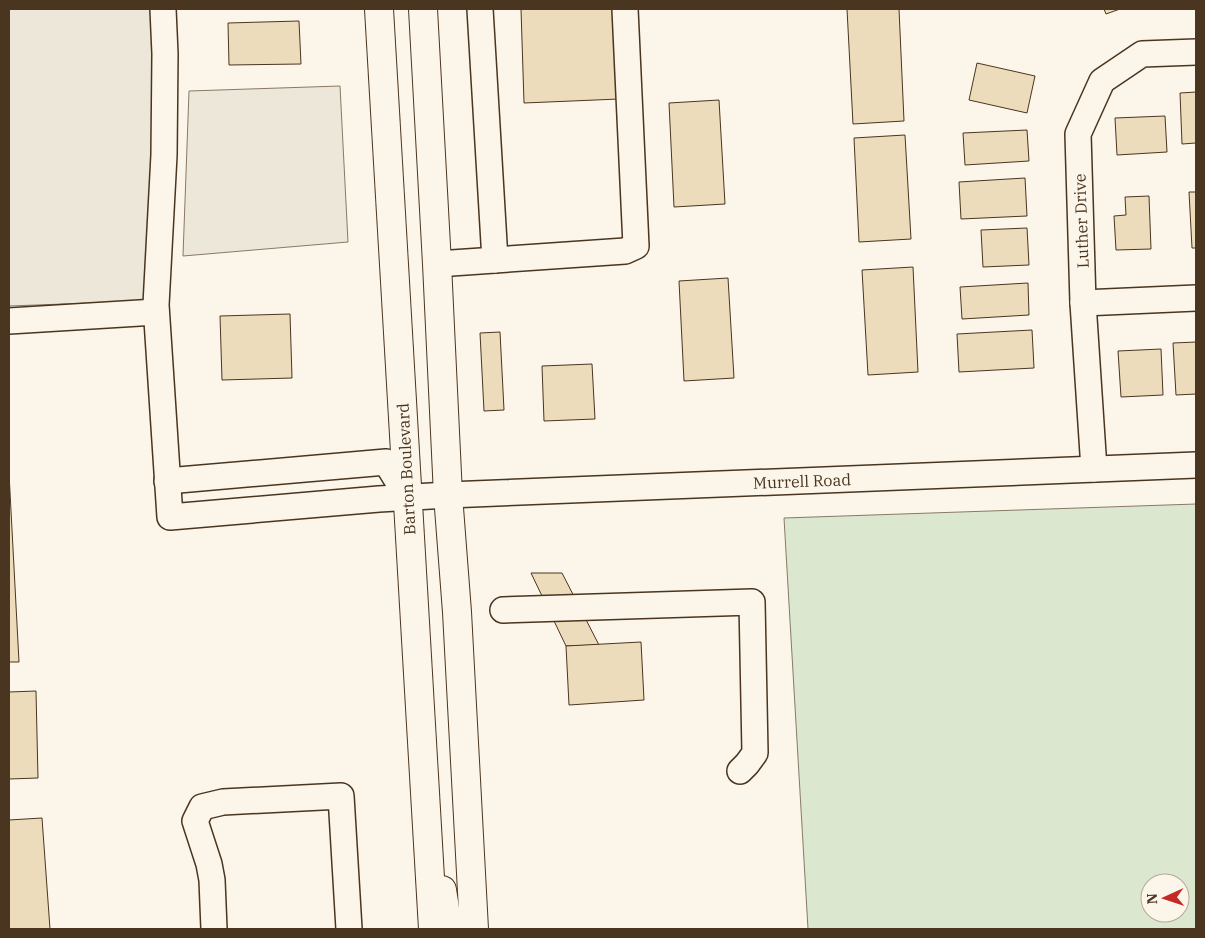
<svg xmlns="http://www.w3.org/2000/svg" width="1205" height="938" font-family="'IBM Plex Serif',serif">
<rect width="100%" height="100%" fill="#fbf6e9"/>
<path fill="#dce7d0" stroke="#887966" fill-rule="evenodd" d="M1196,504V929H808L784,518ZM1150,883H1180V913H1150Z"/>
<g fill="#ede7d9" stroke="#887966">
<path d="M9,9H151L156,79L145,301L9,306Z"/>
<path d="M340,86L348,242L183,256L189,91Z"/>
</g>
<g fill="#ecdcbc" stroke="#4a3520">
<path d="M521,9H615L619,99L524,103Z"/>
<path d="M847,9H899L904,121L853,124Z"/>
<path d="M1104,9H1120L1106,14Z"/>
<path d="M299,21L301,64L229,65L228,23Z"/>
<path d="M977,63L1035,76L1027,113L969,100Z"/>
<path d="M1196,92V143L1182,144L1180,93Z"/>
<path d="M719,100L725,204L674,207L669,103Z"/>
<path d="M1165,116L1167,152L1117,155L1115,118Z"/>
<path d="M1027,130L1029,161L965,165L963,133Z"/>
<path d="M905,135L911,239L859,242L854,138Z"/>
<path d="M1025,178L1027,216L961,219L959,182Z"/>
<path d="M1189,192H1196V248H1192Z"/>
<path d="M1149,196L1151,249L1116,250L1114,216L1126,215L1125,197Z"/>
<path d="M1027,228L1029,265L983,267L981,230Z"/>
<path d="M913,267L918,372L868,375L862,270Z"/>
<path d="M728,278L734,378L684,381L679,281Z"/>
<path d="M1028,283L1029,315L962,319L960,287Z"/>
<path d="M290,314L292,378L222,380L220,316Z"/>
<path d="M1032,330L1034,368L959,372L957,334Z"/>
<path d="M500,332L504,410L484,411L480,333Z"/>
<path d="M1196,342V394L1176,395L1173,343Z"/>
<path d="M1161,349L1163,395L1121,397L1118,351Z"/>
<path d="M592,364L595,419L544,421L542,366Z"/>
<path d="M9,473L19,662H9Z"/>
<path d="M531,573H562L599,645L566,646Z"/>
<path d="M641,642L644,700L569,705L566,646Z"/>
<path d="M36,691L38,778L9,779V692Z"/>
<path d="M42,818L50,929H9V820Z"/>
</g>
<g fill="none" stroke-linecap="round" stroke-linejoin="round">
<g stroke="#4a3520" stroke-width="28">
<g id="minor">
<path d="M163,9L165,54L164,155L156,305L170,517L379,499L448,495L1196,465"/>
<path d="M480,9L495,260"/>
<path d="M437,264L625,251L636,246L625,9"/>
<path d="M1083,303L1196,298"/>
<path d="M9,321L156,312"/>
<path d="M1094,469L1083,303L1078,134L1102,81L1142,54L1196,52"/>
<path d="M167,481L386,462L408,498"/>
<path d="M503,610L752,602L755,753L747,764L740,771"/>
<path d="M214,929L212,880L209,864L195,821L202,807L223,802L341,796L349,929"/>
</g>
</g>
<g stroke="#4a3520" stroke-width="30">
<g id="major">
<path d="M379,9L433,929"/>
<path d="M423,9L437,264L448,495L457,612L474,929"/>
<path d="M442,890L446,915L454,929"/>
</g>
</g>
<use href="#minor" stroke="#fbf6e9" stroke-width="25"/>
<use href="#major" stroke="#fbf6e9" stroke-width="28"/>
</g>
<g text-anchor="middle" dominant-baseline="central" stroke-width="4" stroke-linejoin="round" paint-order="stroke">
<g font-size="16" fill="#4a3520" stroke="#fbf6e9">
<text transform="translate(1081 221) rotate(-92)">Luther Drive</text>
<text transform="translate(406 469) rotate(-93)">Barton Boulevard</text>
<text transform="translate(802 481) rotate(-2)">Murrell Road</text>
</g>
</g>
<rect width="1205" height="938" fill="none" stroke="#4a3520" stroke-width="20"/>
<g transform="translate(1165 898) rotate(267)"><circle r="24" fill="#fbf6e9" stroke="#b4a999"/>
<path d="M0-4L9 19L0 12L-9 19Z" fill="#c62828"/>
<text y="-8" font-size="14" font-weight="bold" text-anchor="middle" fill="#4a3520">N</text>
</g>
</svg>
